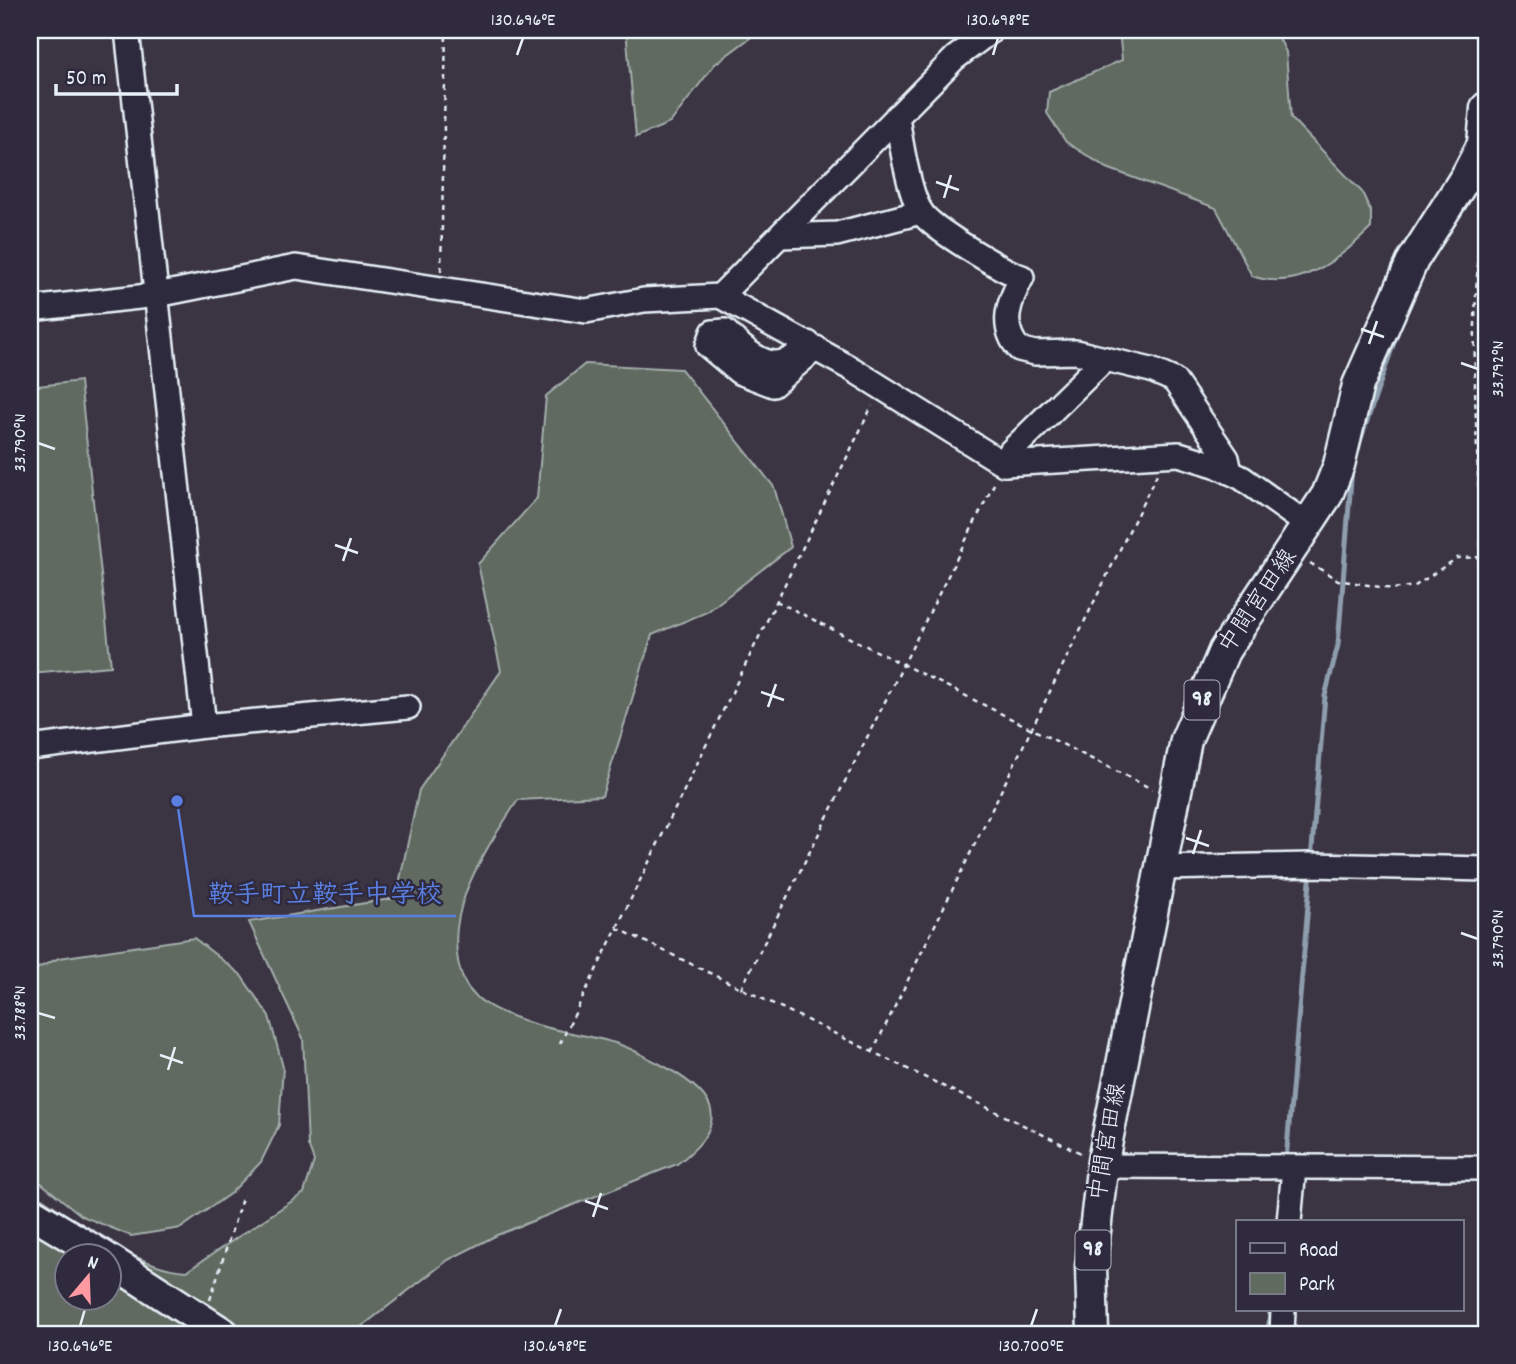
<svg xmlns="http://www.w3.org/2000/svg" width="1516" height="1364" font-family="Dekko,'Klee One',sans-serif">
<rect width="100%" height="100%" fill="#3b3443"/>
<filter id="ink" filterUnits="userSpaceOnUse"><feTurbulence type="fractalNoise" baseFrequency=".0143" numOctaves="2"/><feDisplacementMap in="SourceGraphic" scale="14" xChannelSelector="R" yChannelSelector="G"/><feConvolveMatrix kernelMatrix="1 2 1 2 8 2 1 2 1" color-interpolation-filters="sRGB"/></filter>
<g filter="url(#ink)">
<g fill="#606b60" stroke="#a4aeac" stroke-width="2" fill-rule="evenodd">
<path d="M626,30H852L754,35L715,64L670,123L636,137Z"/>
<path d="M1119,30H1275L1286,52L1291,118L1362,192L1371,212V228C1339,260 1298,292 1252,276L1216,208L1107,168L1066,142L1047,113L1049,92L1122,60Z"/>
<path d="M585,364L681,369L774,487L791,547L707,612L652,635L602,796L518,800C485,851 437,917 464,981C474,1003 504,1014 525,1021C554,1032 588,1034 618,1044C631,1048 644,1056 656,1062C711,1090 738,1119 677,1164L497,1235L448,1260L352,1334H30V1190C73,1218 135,1269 187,1271L304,1193L314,1161L308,1145L303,1038L249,922L396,898L419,790L501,671L478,564L537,498L546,396ZM66,1256H108V1298H66Z"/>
<path d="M80,381L111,666L30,673V387Z"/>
<path d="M194,938L240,974L269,1016L283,1067L279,1125L261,1162L231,1193L181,1228L131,1236L82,1216L30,1174V972L59,958Z"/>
</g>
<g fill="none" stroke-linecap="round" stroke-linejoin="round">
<g stroke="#8e9eae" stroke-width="5">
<path d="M1436,250L1465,206"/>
<path d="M1358,447L1399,328"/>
<path d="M1311,860L1325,696L1338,645L1352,467"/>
<path d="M1286,1160L1311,870"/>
<path d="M1268,1334L1270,1310"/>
</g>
<g stroke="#e8f1f8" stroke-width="28">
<g id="minor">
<path d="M127,30L204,726"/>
<path d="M897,116C900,138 909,194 921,212C931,228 1003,271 1022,277C1009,301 999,326 1019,349L1035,353L1076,352L1151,370L1174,380L1227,458L1230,472"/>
<path d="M780,236L837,234L921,212"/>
<path d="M720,296L955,58L992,30"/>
<path d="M30,309L157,295L296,267L586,311L644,300L720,296L852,369L1004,464L1179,454L1215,465L1242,478L1309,526"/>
<path d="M808,343C778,382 751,356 725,331L713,332L708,346L739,372L773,385L816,348"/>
<path d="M1004,464L1011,451L1105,359"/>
<path d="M30,748L204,726L408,707"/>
<path d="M1160,868L1311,865L1486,869"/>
<path d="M1102,1166L1486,1168"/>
<path d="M1289,1222L1294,1168"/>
<path d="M1282,1334L1283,1310"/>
</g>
</g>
<g stroke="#e8f1f8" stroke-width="35">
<g id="major">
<path d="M30,1212L103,1256"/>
<path d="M108,1259L224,1334"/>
<path d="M1093,1334L1091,1266L1103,1161L1186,740L1224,651L1327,495L1339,465L1358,385L1413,260L1467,175L1483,144L1486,108"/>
</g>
</g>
<g stroke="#e8f1f8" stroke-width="2.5" stroke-dasharray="5 5" stroke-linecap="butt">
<path d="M441,271L446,30"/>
<path d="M1481,557C1478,439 1466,316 1486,199"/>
<path d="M1310,563L1338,580L1392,589L1415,586L1457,558L1486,557"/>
<path d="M776,601L1152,789"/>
<path d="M617,928L1083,1154"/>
<path d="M741,989L995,482"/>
<path d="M560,1044L872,406"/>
<path d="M872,1053L1157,474"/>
<path d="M210,1300L243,1195"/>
</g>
<use href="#minor" stroke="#2f2a3d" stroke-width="23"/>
<use href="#major" stroke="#2f2a3d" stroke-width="30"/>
</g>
</g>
<path fill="none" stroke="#e8f1f8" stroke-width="2.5" d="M517,55L523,38M993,55L998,38M936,182L959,190M944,198L951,175M1361,329L1384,337M1369,344L1377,321M1461,363L1478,369M38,443L55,449M335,545L358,553M343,561L351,538M761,692L784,700M768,707L776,684M1186,838L1209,846M1193,854L1201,830M1461,933L1478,939M38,1013L55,1018M160,1055L183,1063M168,1070L175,1047M585,1201L608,1209M593,1217L601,1193M80,1326L85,1309M555,1326L561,1309M1031,1326L1037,1309"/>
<g text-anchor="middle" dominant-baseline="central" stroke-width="5" stroke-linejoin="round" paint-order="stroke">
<g fill="#2f2a3d" stroke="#b0b5c0" stroke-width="2">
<rect x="1184.5" y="680.5" width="35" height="39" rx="5"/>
<rect x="1075.5" y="1230.5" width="35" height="39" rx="5"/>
</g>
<g font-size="23" font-weight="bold" fill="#e8f1f8">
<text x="1202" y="700">98</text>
<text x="1093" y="1250">98</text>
</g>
<g font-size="24" fill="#e8f1f8" stroke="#2f2a3d">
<text transform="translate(1259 602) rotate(-56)">中間宮田線</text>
<text transform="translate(1109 1142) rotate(-80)">中間宮田線</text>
</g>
</g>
<path fill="none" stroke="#5a7fe2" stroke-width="2.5" d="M177 801L194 916H456"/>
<circle fill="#5a7fe2" stroke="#2f2a3d" stroke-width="2.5" cx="177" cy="801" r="7"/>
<g font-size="26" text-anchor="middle" font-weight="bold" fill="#5a7fe2" stroke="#2f2a3d" stroke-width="5" stroke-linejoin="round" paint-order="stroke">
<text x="325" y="902">鞍手町立鞍手中学校</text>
</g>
<rect width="1516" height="1364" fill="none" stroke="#2f2a3d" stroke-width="77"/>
<rect x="1236" y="1220" width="228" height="91" fill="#2f2a3d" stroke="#797a88" stroke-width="2"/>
<rect x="1250" y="1243" width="35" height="10" fill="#2f2a3d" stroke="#797a88" stroke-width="2"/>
<text x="1299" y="1256" font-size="21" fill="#e8f1f8">Road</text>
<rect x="1250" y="1273" width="35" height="21" fill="#606b60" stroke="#797a88" stroke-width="2"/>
<text x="1299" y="1290" font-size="21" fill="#e8f1f8">Park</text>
<g transform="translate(88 1277) rotate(19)"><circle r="33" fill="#2f2a3d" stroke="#797a88" stroke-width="2"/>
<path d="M0-5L12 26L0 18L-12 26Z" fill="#ff9aa2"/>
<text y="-10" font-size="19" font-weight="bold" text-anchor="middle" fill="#e8f1f8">N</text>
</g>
<path d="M56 84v10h121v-10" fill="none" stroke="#e8f1f8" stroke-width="3.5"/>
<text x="66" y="84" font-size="21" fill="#e8f1f8" stroke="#2f2a3d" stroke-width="5" paint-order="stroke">50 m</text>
<rect x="38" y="38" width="1440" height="1288" fill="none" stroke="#e8f1f8" stroke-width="2.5"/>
<g font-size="18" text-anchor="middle" fill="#e8f1f8">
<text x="523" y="25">130.696°E</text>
<text x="998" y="25">130.698°E</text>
<text transform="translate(1497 369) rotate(-90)" y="6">33.792°N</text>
<text transform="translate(19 443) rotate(-90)" y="6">33.790°N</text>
<text transform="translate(1497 939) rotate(-90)" y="6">33.790°N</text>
<text transform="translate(19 1013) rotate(-90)" y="6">33.788°N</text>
<text x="80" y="1351">130.696°E</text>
<text x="555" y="1351">130.698°E</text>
<text x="1031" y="1351">130.700°E</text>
</g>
</svg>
